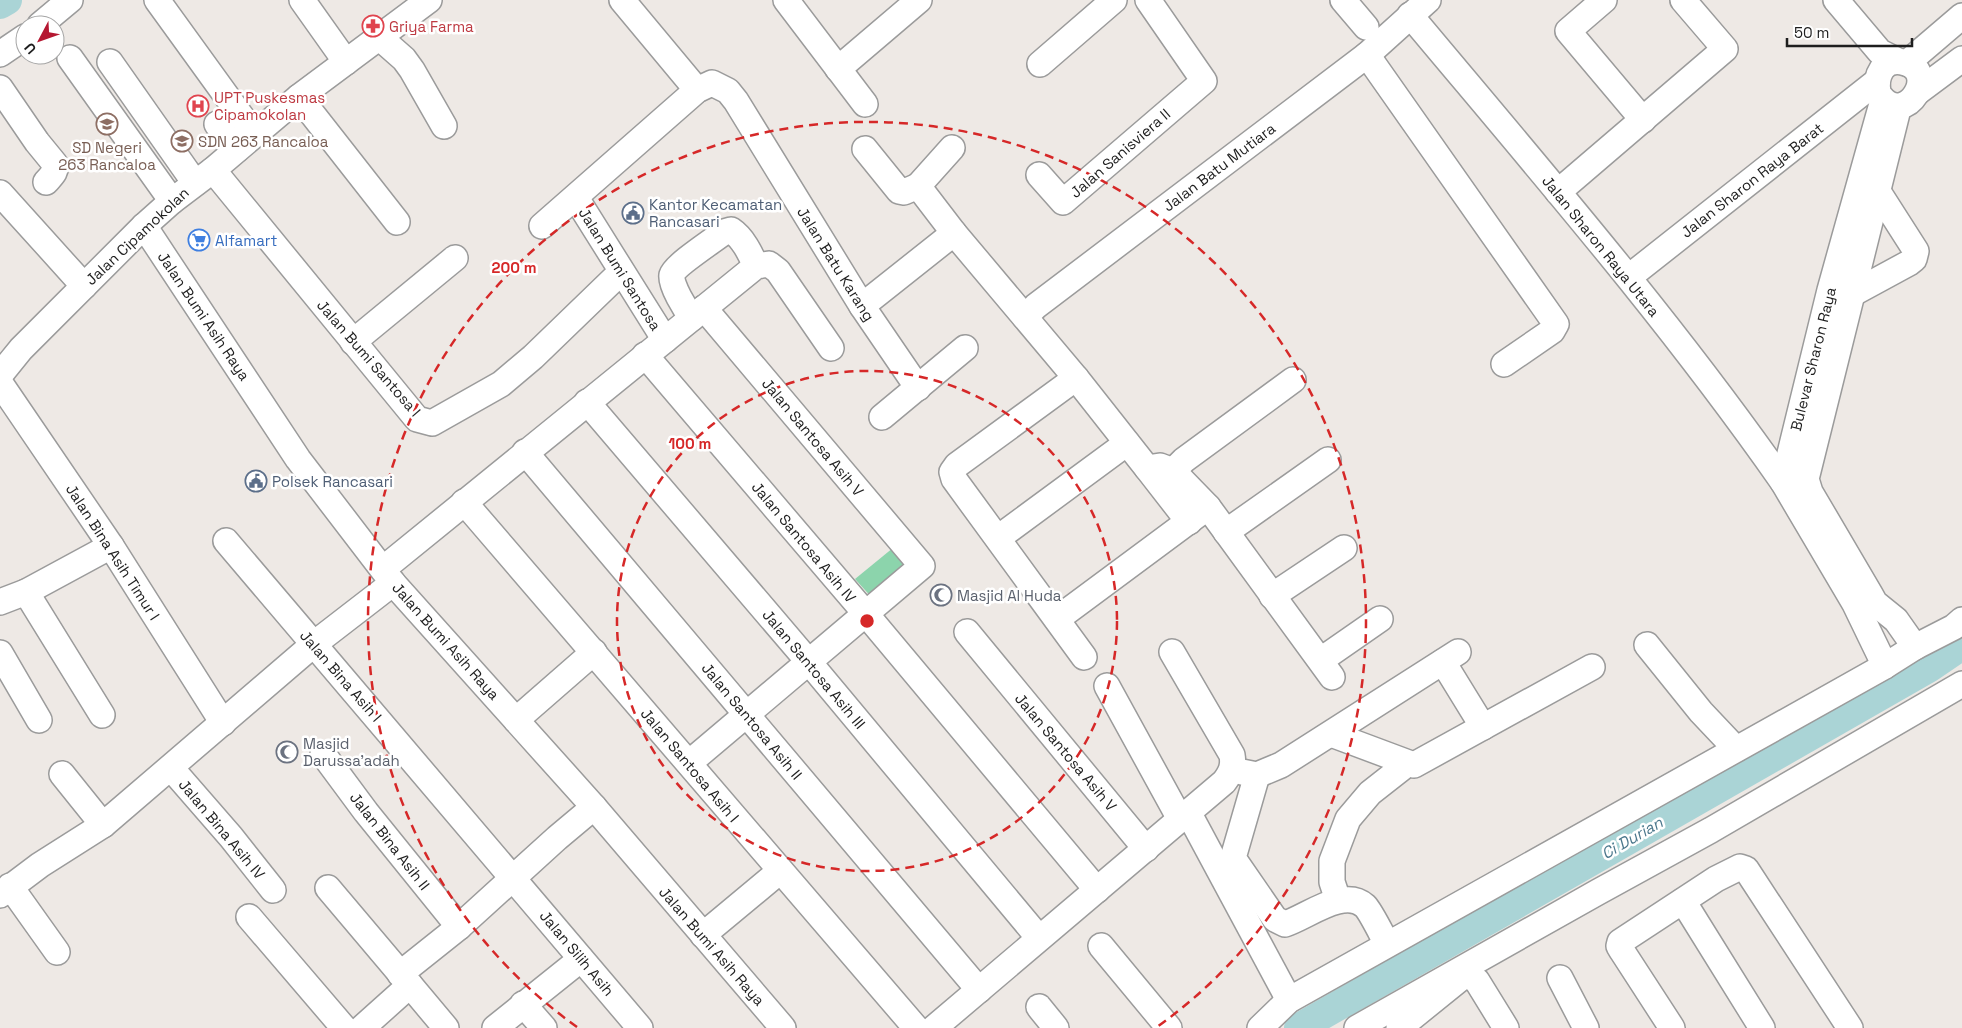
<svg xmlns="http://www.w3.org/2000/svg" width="1962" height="1028" font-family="'Space Grotesk',sans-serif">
<rect width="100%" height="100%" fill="#eee9e5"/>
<path fill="#8cd4ac" d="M899,543L917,565L874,600L855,579Z"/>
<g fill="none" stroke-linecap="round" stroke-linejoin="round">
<g stroke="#aad4d6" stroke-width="30">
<path d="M0,4L7,0"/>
<path d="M1299,1028L1930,667L1962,645"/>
</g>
<g stroke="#9b9b9b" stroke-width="28">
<g id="minor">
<path d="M157,0L254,134"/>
<path d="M302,0L346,62"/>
<path d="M622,0L697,90"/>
<path d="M786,0L865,104"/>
<path d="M1343,0L1366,27"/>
<path d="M1604,0L1568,31L1643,120"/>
<path d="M1836,0L1880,52L1898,61"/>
<path d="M1410,15C1538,168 1669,319 1783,482"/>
<path d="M40,25L70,0"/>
<path d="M379,37L404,59L412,70L444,126"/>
<path d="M0,54L25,37"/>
<path d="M1367,55L1556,324L1552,331L1504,364"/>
<path d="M70,58L172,201"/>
<path d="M110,62L195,183"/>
<path d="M1907,63L1962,16"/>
<path d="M1040,64L1114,0"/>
<path d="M838,69L919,0"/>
<path d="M0,88L37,142L55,164C57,172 51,176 46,182"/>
<path d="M1919,91L1962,59"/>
<path d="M1878,92C1875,76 1883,58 1902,62C1942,70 1906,128 1881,97"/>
<path d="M299,97L397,222"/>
<path d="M1883,100L1830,290L1783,482L1855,604L1885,666"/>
<path d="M1897,113L1806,479L1810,492L1870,594L1875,603L1896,620L1915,647"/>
<path d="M217,124L236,150"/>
<path d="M952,148L918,186L954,233L1076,378L1147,468L1160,466L1173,471L1208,507L1332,677"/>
<path d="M865,149L899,191L904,192L918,186"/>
<path d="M213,170L417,419L432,423L501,384L533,357L621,272"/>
<path d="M1039,175L1063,202L1204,81L1148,0"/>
<path d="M1558,192L1725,49L1683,0"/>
<path d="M0,193L84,286"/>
<path d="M576,198L665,340"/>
<path d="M144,226L298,459L393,583L594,807L783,1028"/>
<path d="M542,226L697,90L712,83L728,91L736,101L862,306L918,388"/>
<path d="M1629,277L1876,82"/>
<path d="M1840,293L1850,295L1909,263L1914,259L1916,251L1877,190"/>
<path d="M862,306L954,233"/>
<path d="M1025,317L1036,306L1367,55L1428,0"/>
<path d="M692,318C686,310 670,285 672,275C675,265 714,240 724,232L731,230C743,238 750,253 756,266"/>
<path d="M353,342L455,258"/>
<path d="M645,355L866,614L1097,890"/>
<path d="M0,375L21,349L144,226L172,201L213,170L299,97L429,0"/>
<path d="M1076,378L957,465L952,472L954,479L1084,657"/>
<path d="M0,383L111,546L223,723"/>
<path d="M587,402L808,661L1039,938"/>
<path d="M882,417L965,348"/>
<path d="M525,452L979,990"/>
<path d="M1147,468L1189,522"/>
<path d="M1173,471L1184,460L1293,380"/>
<path d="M464,502L916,1028"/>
<path d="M1226,532L1328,460"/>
<path d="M998,538L1127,443"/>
<path d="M226,541L640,1028"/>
<path d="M383,569L756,266L769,264L778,271L831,348"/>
<path d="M26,592L102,715"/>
<path d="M1272,596L1344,548"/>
<path d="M0,602L26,592L111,546"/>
<path d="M1057,619L1208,507"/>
<path d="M967,632L1146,849"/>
<path d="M1647,645L1701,712L1736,749"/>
<path d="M0,653L39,720"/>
<path d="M1321,660L1380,619"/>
<path d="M1443,662L1483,727"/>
<path d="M1107,686L1180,819"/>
<path d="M516,720L594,652"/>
<path d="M1331,734L1414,765L1592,667"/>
<path d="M323,754L366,812L459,927"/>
<path d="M689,763L922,566L704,308"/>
<path d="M171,768L231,837L273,890"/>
<path d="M1242,772L1257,775L1281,765L1458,652"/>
<path d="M62,774L103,825"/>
<path d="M1257,775L1233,858L1275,919L1285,924C1307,917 1344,887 1365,906C1371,912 1382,935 1387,944"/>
<path d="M1188,812L1289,1000"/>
<path d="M10,886L57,952"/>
<path d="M328,888L410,985L362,1028"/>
<path d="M0,895L40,865L103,825L314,644L393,583"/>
<path d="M1338,900L1332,882V861L1348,819L1370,793L1407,764"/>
<path d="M1683,901L1762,1028"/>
<path d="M249,917L344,1028"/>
<path d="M703,935L780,871"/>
<path d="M1101,946L1169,1028"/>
<path d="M400,974L459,927L557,838L594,807"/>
<path d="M1560,978L1586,1028"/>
<path d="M410,985L446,1028"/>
<path d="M523,1004L544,1028"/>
<path d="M1039,1007L1056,1028"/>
<path d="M495,1028L581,959"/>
<path d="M934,1028L1224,782C1231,773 1234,766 1232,755L1172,652"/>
<path d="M1260,1028L1289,1000L1885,666L1915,647L1954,627L1962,620"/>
<path d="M1357,1028L1598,892L1711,830L1962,684"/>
<path d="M1399,1028L1462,977L1470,976L1477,981L1506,1028"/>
<path d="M1672,1028L1622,951L1619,946L1620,942L1716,879L1740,867L1746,869L1850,1028"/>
</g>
</g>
<use href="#minor" stroke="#fff" stroke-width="25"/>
</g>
<g fill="none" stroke="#d62828" stroke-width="2.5" stroke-dasharray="9 6">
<circle cx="867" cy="621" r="250"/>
<path d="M577 1027A499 499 0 1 1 1157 1027"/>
</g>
<defs>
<g id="pharmacy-ring" transform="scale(1.125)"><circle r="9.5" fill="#fff" stroke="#e0444e" stroke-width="1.5"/><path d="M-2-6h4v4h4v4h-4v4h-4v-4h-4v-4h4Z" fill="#e0444e"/></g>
<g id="hospital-ring" transform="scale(1.125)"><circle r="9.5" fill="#fff" stroke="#e0444e" stroke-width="1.5"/><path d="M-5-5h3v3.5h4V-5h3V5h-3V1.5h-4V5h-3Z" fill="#e0444e"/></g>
<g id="school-ring" transform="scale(1.125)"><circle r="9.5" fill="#fff" stroke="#8d6e63" stroke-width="1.5"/><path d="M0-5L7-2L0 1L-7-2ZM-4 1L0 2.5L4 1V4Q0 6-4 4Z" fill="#8d6e63"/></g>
<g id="civic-ring" transform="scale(1.125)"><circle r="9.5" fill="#fff" stroke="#5c6f8a" stroke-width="1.5"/><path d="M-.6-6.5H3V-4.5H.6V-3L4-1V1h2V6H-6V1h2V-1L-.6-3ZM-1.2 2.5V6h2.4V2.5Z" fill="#5c6f8a"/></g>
<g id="supermarket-ring" transform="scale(1.125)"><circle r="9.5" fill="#fff" stroke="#3f7fe0" stroke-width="1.5"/><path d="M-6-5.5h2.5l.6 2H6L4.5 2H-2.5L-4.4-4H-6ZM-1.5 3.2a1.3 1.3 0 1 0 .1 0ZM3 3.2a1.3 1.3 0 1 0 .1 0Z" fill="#3f7fe0"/></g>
<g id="mosque-ring" transform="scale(1.125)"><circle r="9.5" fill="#fff" stroke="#6b7280" stroke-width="1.5"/><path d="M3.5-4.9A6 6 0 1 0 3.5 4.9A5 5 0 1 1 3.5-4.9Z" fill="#6b7280"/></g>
</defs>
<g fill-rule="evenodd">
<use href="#pharmacy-ring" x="373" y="26"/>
<use href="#hospital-ring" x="198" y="106"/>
<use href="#school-ring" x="107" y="124"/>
<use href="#school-ring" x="182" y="141"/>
<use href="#civic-ring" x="633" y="213"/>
<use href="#supermarket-ring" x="199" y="240"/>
<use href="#civic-ring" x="256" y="481"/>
<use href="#mosque-ring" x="941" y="595"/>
<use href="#mosque-ring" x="287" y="752"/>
</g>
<g text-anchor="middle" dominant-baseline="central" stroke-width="5" stroke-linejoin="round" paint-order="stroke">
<g font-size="15" fill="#be3a42" stroke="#fff" text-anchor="start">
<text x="389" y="26">Griya Farma</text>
<text x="214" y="97">UPT Puskesmas<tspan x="214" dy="17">Cipamokolan</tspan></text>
</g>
<g font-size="15" fill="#785e54" stroke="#fff" text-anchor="start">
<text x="198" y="141">SDN 263 Rancaloa</text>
<text x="107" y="147" text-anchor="middle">SD Negeri<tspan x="107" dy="17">263 Rancaloa</tspan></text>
</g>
<g font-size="15" fill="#1e1e1e" stroke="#fff">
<text transform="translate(1120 153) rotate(-41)">Jalan Sanisviera II</text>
<text transform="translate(1219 167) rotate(-37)">Jalan Batu Mutiara</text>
<text transform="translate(1752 180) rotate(-38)">Jalan Sharon Raya Barat</text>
<text transform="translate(137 236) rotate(-43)">Jalan Cipamokolan</text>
<text transform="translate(1601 246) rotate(51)">Jalan Sharon Raya Utara</text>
<text transform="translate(836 264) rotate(58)">Jalan Batu Karang</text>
<text transform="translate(620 269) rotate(58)">Jalan Bumi Santosa</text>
<text transform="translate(204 316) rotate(56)">Jalan Bumi Asih Raya</text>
<text transform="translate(369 358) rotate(49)">Jalan Bumi Santosa I</text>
<text transform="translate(1813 359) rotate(-76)">Bulevar Sharon Raya</text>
<text transform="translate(813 437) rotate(50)">Jalan Santosa Asih V</text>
<text transform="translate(804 542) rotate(50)">Jalan Santosa Asih IV</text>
<text transform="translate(113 552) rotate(57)">Jalan Bina Asih Timur I</text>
<text transform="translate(446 641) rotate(48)">Jalan Bumi Asih Raya</text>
<text transform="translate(814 669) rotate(50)">Jalan Santosa Asih III</text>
<text transform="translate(341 676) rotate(49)">Jalan Bina Asih I</text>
<text transform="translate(752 721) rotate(50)">Jalan Santosa Asih II</text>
<text transform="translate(1066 752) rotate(50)">Jalan Santosa Asih V</text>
<text transform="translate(690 765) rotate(50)">Jalan Santosa Asih I</text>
<text transform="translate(222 829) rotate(50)">Jalan Bina Asih IV</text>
<text transform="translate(390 841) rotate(52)">Jalan Bina Asih II</text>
<text transform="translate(712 946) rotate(49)">Jalan Bumi Asih Raya</text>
<text transform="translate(577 953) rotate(50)">Jalan Silih Asih</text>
</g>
<g font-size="15" fill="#4e5e75" stroke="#fff" text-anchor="start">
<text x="649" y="204">Kantor Kecamatan<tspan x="649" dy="17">Rancasari</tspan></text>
<text x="272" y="481">Polsek Rancasari</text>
</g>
<g font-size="15" fill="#366cbe" stroke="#fff" text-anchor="start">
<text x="215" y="240">Alfamart</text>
</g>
<g font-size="15" fill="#5b616d" stroke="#fff" text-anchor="start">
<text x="957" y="595">Masjid Al Huda</text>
<text x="303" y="743">Masjid<tspan x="303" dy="17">Darussa'adah</tspan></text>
</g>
<g font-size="16" font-style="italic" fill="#4b778c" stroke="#fff">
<text transform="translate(1632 838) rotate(-30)">Ci Durian</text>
</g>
</g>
<circle cx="867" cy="621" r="8" fill="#d62828" stroke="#fff" stroke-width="2.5"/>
<g font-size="15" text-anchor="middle" font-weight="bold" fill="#d62828" stroke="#fff" stroke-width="5" stroke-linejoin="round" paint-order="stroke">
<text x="514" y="273">200 m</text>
<text x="690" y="449">100 m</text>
</g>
<g transform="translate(40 40) rotate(229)"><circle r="24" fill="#ffffff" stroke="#a5a5a5"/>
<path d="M0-4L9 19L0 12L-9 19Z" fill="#b51731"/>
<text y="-8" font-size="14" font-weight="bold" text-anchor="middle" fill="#1e1e1e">U</text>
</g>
<path d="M1787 38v8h125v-8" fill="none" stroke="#1e1e1e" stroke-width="2.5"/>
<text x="1794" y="38" font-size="15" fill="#1e1e1e" stroke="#ffffff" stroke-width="4" paint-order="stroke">50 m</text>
</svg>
